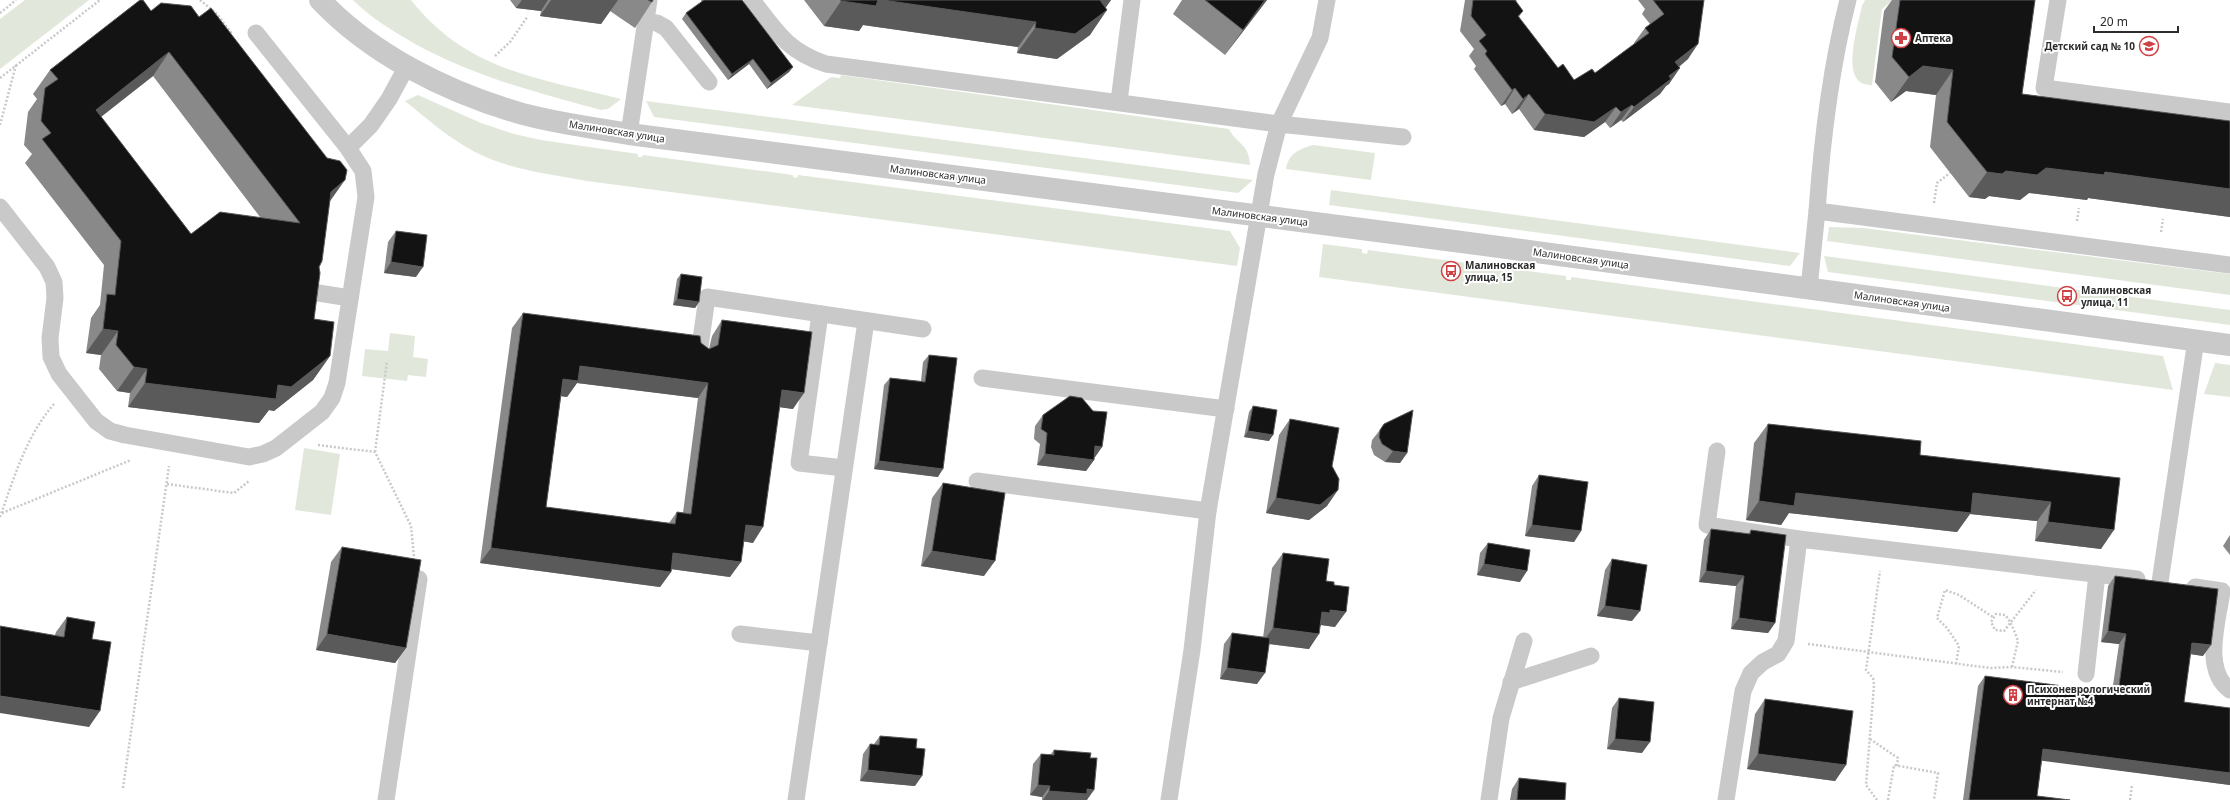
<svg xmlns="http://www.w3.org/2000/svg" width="2230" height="800" font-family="'Noto Sans',sans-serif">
<rect width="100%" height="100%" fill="#fff"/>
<g fill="#e1e8db">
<path d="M25,0H89L0,69V19Z"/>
<path d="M353,0H411C467,71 538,78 621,99L608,109L601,110C535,92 476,77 415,44C393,31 371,18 353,0Z"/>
<path d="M1865,0H1893L1882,9L1872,85C1838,87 1858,26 1862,6Z"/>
<path d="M841,75L1229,129C1237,145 1249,143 1250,165L792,105L831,77L840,78Z"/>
<path d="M418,95L481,123L514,134L541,140L638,154V157H642L643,155L793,175V177L797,178L798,175L1230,231L1240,248L1237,266L587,181C549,174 510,170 475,152C450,139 427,119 405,101Z"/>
<path d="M646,101L1253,180L1238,193L654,117Z"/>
<path d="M1313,145L1375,153L1371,180L1286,169C1288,154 1299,149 1313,145Z"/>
<path d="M1331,190L1800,253L1790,266L1329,205Z"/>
<path d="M1829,227L1863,228L2230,274V295L1827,241Z"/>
<path d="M1323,244L1362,249V253L1367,254L1368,250L1566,276V280H1571V277L2163,356L2173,390L1319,277Z"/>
<path d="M1824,256L2230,310V325L1828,272Z"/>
<path d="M390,333L415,336L413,357L428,359L426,377L408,375L407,381L362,376L365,349L388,351Z"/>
<path d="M2215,363L2230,365V397L2204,394Z"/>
<path d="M304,448L340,454L331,515L295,510Z"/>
</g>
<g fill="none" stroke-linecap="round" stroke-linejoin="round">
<g stroke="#c9c9c9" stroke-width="2.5" stroke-dasharray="2 2" stroke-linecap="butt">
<path d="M200,0L217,14L232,34"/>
<path d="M0,13L16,0"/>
<path d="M495,56L510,42L528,16"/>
<path d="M0,78L100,0"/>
<path d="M0,125L16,65"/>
<path d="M1934,203L1937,183L1950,173"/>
<path d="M2077,221L2079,208"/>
<path d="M2161,232L2163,219"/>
<path d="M318,445L375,452L411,526L414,557"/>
<path d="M375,452L387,361"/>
<path d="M167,484L234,493L249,481"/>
<path d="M2,513L131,460"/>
<path d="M0,517C14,478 26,436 54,404"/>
<path d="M1808,644L1990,668L2012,667L2063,672"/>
<path d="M1956,664L1959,646L1947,628L1937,618L1945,590L1959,595L1993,617"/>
<path d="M2012,667L2018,641C2015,633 2011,621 2005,615L1996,614L1991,622L1995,630L2004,631L2036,590"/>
<path d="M1870,739L1898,758L1897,766"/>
<path d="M123,788L169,466"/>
<path d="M1877,800L1866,785L1874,685L1873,678L1866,670L1880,571"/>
<path d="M1888,800L1894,765L1938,773L1934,800"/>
<path d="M2130,800L2132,785"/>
</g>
<g stroke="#c9c9c9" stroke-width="17">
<path d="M752,0C776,31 787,51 826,64L1279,124L1320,38L1327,0"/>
<path d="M1848,0C1830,70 1822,140 1817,211L2230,265"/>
<path d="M2058,0L2044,88L2230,112"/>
<path d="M646,21L657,23L666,28L709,82"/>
<path d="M1119,101L1132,0"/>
<path d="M629,134L649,0"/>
<path d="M348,148L371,125L389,99L407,66"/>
<path d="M0,207L47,267L54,282L55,298L50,338L51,357L59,374L96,421L110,431L125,435L249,457L263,454L276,448L322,412L332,398L337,383L366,197L363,171L348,148L256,33"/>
<path d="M1809,288L1817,211"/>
<path d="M312,292L350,298"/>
<path d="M820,314L799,463L844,468"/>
<path d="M699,354L707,297L923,329"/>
<path d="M982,378L1226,409"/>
<path d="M1717,451L1707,525L1799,539L2137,579"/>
<path d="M977,481L1208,511"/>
<path d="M2160,582L2196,340"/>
<path d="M2195,587L2222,591C2218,621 2202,670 2230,690"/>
<path d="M740,634L819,643"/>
<path d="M2086,674L2097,574"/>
<path d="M1511,682L1591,656"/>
<path d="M386,800L419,579"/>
<path d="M796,800L866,321"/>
<path d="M1169,800L1192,650L1208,511L1266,174L1279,124L1403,137"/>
<path d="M1489,800L1501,718L1524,641"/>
<path d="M1726,800L1743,691L1751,673L1763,662L1778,654L1786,641L1799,539"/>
</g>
<path stroke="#c9c9c9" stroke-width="22" d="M320,0C371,54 445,91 516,112C552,123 591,127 629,134L1454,241L2230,345"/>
</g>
<g fill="#898989" fill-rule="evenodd">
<path d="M510,0H653L652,2L635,28L610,11L601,24L540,16L541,11L516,8Z"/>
<path d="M701,0H742L793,67L789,72L767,89L749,64L728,80L682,19L686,13L702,2Z"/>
<path d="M804,0H1111L1105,8L1090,35L1057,59L1017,53L1018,47L863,25L859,31L824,26Z"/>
<path d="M1182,0H1267L1225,55L1173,14Z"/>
<path d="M1465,0H1517L1516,1L1523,11L1519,17L1558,68L1574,80L1595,73L1635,44L1634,43L1645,28L1650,24L1642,14L1645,9L1638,0H1704L1688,59L1679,67L1669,84L1666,86L1660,94L1623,122L1621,120L1610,128L1605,122L1584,137L1534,130L1519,109L1512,114L1505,104L1501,106L1474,69L1476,66L1469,56L1474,49L1460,31Z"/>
<path d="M1892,0H2035L2022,94L2230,121V217L2088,198L2087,200L2029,193L2020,200L1989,196L1985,199L1969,197L1930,147L1936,95L1906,91L1891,102L1875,82L1884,11Z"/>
<path d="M151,11L329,203L319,267L314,319L330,356L313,380L274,411L269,410L259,423L128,407L130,393L117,391L99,369L101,355L86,353L91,318L100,305L104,265L25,163L32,154L24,145L28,112L37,99L33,94L50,70ZM153,76L260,217L191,234L101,117Z"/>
<path d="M396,231L416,277L384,273L388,242Z"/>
<path d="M681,274L699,302L695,308L673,305L677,279Z"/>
<path d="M523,313L701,343L709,349L712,336L722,320L793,409L779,407L753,543L744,541L730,577L671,569V572L660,587L480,563L512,328ZM577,383L698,398L683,513L677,512L669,523L546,507L561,396L567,397Z"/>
<path d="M929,355L938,477L874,469L884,385L890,378L921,381L923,362Z"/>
<path d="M1253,406L1269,441L1244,437L1249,412Z"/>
<path d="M1043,415L1102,447L1095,457H1094V460L1086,471L1037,465L1040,444L1034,439L1035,426Z"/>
<path d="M1290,419L1332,466L1327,506L1309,520L1266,513L1279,435Z"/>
<path d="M1768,424L1920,455L2120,478L2101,549L2035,541L2037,521L1970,514L1957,532L1789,513L1781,525L1746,520L1754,443Z"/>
<path d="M1380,430L1407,453L1400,463L1385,462L1374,455L1371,447L1372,440Z"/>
<path d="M1539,475L1581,531L1574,542L1525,536L1532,486Z"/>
<path d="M943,483L984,576L921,566L932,498Z"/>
<path d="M1711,529L1748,534L1751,530L1775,623L1768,633L1731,629L1736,586L1699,582L1704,540Z"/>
<path d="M2230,535V555L2223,546Z"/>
<path d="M1488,543L1520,582L1477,575L1480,553Z"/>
<path d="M342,547L406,648L395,663L316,650L331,562Z"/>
<path d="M1283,553L1326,581L1335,627L1321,625L1309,649L1269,644L1257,684L1220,679L1224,644L1232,633L1263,638L1272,568Z"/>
<path d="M1612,559L1632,621L1597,616L1605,570Z"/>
<path d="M2115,576L2203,656L2190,654L2184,702L2230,785L2042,760L2037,796L2070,800H1963L1978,686L1985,676L2112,692L2119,644L2101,642L2108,586Z"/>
<path d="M67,617L92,639L89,727L55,635L56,632Z"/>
<path d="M1619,698L1642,753L1607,749L1612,708Z"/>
<path d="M1765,699L1846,765L1835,781L1747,769L1755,714Z"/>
<path d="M880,736L916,748L915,786L860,781L863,754L870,744H874Z"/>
<path d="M1054,750L1087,800H1042V797L1030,795L1033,764L1041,754H1051Z"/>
<path d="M1519,778L1565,800H1510L1512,789Z"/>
</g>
<g fill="#5a5a5a">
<path d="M522,0H548L541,11L516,8Z"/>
<path d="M551,0H618L601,24L540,16Z"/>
<path d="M882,0L1036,22L1018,47L863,25L859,31L824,26L841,1Z"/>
<path d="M1101,0H1111L1104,10L1083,25Z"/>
<path d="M1265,0H1267L1225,55L1243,30Z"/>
<path d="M1107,10L1090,35L1057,59L1017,53L1035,28Z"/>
<path d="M1698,44L1688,59L1665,78L1675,62Z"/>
<path d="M169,52L153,76L79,134L96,110Z"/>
<path d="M753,59L749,64L728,80L732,74Z"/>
<path d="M1923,66L1953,70L1936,95L1906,91L1891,102L1909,77Z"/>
<path d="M793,67L789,72L767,89L771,83Z"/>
<path d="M1680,68L1669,84L1666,86L1660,94L1623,122L1634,107L1669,76Z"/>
<path d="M1515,88L1505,104L1501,106L1512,90Z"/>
<path d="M1529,94L1519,109L1512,114L1523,99Z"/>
<path d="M1632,105L1621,120L1610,128L1621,112Z"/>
<path d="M1616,107L1605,122L1584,137L1534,130L1545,114Z"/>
<path d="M2046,168L2105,172L2230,189V217L2088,198L2087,200L2029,193L2020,200L1989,196L1985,199L1969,197L1987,172Z"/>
<path d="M345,180L328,204L331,192Z"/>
<path d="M391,262L423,267L416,277L384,273Z"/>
<path d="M677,299L699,302L695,308L673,305Z"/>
<path d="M103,329L118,331L101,355L86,353Z"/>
<path d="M330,356L313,380L274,411L269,410L259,423L128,407L145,383L278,385Z"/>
<path d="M580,366L708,383L698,398L577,383L567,397L552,395L563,379Z"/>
<path d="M134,367L147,369L130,393L117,391Z"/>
<path d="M782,390L804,393L793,409L771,406Z"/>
<path d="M1248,431L1273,435L1269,441L1244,437Z"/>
<path d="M1095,446L1102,447L1095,457H1088Z"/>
<path d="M1393,451L1407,453L1400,463L1385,462Z"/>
<path d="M1045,454L1094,460L1086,471L1037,465Z"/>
<path d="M879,461L943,469L938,477L874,469Z"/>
<path d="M1338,490L1327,506L1309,520L1266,513L1276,498Z"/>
<path d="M1796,493H1973L2051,502L2037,521L1970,514L1957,532L1789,513L1781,525L1746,520L1759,501Z"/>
<path d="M2048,522L2114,530L2101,549L2035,541Z"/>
<path d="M746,525L763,527L753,543L735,540Z"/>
<path d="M1532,525L1581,531L1574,542L1525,536Z"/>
<path d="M491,548L671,572L660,587L480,563Z"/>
<path d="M932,551L995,561L984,576L921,566Z"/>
<path d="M673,553L741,562L730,577L663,568Z"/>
<path d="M1484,564L1527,571L1520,582L1477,575Z"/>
<path d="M1706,571L1744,576L1736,586L1699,582Z"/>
<path d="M1605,606L1640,611L1632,621L1597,616Z"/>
<path d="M1330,610L1346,612L1335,627L1321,625L1319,628L1322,612Z"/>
<path d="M1739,618L1775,623L1768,633L1731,629Z"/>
<path d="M1273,628L1319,634L1309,649L1262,643Z"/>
<path d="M2108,631L2126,634L2119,644L2101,642Z"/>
<path d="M327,634L406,648L395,663L316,650Z"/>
<path d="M2192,643L2211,645L2203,656L2184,653Z"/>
<path d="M1227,668L1265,673L1257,684L1220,679Z"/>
<path d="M0,696L100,711L89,727L0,713Z"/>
<path d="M1615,739L1650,742L1642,753L1607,749Z"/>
<path d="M2043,749L2230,773V785L2036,760Z"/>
<path d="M1758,754L1846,765L1835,781L1747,769Z"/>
<path d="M868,770L922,776L915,786L860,781Z"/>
<path d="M1038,785L1050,786L1042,797L1030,795Z"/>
<path d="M1087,789L1094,790L1087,800H1043L1049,791Z"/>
</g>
<g fill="#131313" stroke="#5a5a5a" fill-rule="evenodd">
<path d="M140,0H143L151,11L161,3L191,6L199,17L211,8L327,158L340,161L347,170L345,180L331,192L322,261L319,267L320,273L314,319L334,322L330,356L291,387L278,385L276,399L145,383L147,369L134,367L116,345L118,331L103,329L107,294L115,295L121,241L42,139L51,133L41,121L45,88L58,79L50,70ZM169,52L300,223L220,212L191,234L96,110Z"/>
<path d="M648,0H653L652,2Z"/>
<path d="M704,0H742L793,67L771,83L753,59L732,74L686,13Z"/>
<path d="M840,0H878L876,6L841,1Z"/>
<path d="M882,0H1101H1100L1107,10L1075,34L1035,28L1036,22Z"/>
<path d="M1205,0H1265L1243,30Z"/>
<path d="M1473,0H1515L1523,11L1518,16L1558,68L1563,64L1574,80L1592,69L1595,73L1649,33L1645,28L1664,14L1653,0H1704L1698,44L1675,62L1680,68L1669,76L1671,79L1634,107L1632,105L1621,112L1616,107L1594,122L1545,114L1529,94L1523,99L1515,88L1512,90L1485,54L1487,51L1479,41L1486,35L1471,16Z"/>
<path d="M1900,0H2035L2022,94L2230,121V189L2105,172L2104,175L2046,168L2037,175L2006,171L2002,174L1987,172L1947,122L1953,70L1923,66L1909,77L1892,57Z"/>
<path d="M396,231L427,235L423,267L391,262Z"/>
<path d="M681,274L702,277L699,302L677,299Z"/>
<path d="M523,313L700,336L701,343L709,349L718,345L722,320L812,332L804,393L782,390L763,527L746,525L741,562L673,553L671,572L491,548ZM580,366L708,383L691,514L677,512L675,524L546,507L563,379L578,381Z"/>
<path d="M929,355L957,358L943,469L879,461L890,378L925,382Z"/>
<path d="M1070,396L1082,398L1093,411L1107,412L1102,447L1095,446L1094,460L1045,454L1047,433L1041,429L1043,415Z"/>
<path d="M1253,406L1277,410L1273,435L1248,431Z"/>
<path d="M1413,410L1407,453L1393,451L1382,444L1379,437L1380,430L1384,424Z"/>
<path d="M1290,419L1339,428L1332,466L1339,479L1338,490L1320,505L1276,498Z"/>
<path d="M1768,424L1921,441L1920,455L2120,478L2114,530L2048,522L2051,502L1973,493L1971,513L1796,493L1794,506L1759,501Z"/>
<path d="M1539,475L1588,482L1581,531L1532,525Z"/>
<path d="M943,483L1005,493L995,561L932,551Z"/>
<path d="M1711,529L1750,534L1751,530L1786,535L1775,623L1739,618L1744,576L1706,571Z"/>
<path d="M1488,543L1530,550L1527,571L1484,564Z"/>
<path d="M342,547L421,560L406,648L327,634Z"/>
<path d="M1283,553L1329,559L1326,581L1334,582V585L1349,587L1346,612L1330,610V613L1322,612L1319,634L1273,628Z"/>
<path d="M1612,559L1647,565L1640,611L1605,606Z"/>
<path d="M2115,576L2218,589L2211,645L2192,643L2184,702L2230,708V773L2043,749L2037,796L2070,800H1969L1985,676L2118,693L2126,634L2108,631Z"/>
<path d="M67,617L95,622L92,639L111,642L100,711L0,696V626L64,637Z"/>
<path d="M1232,633L1270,638L1265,673L1227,668Z"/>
<path d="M1619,698L1654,702L1650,742L1615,739Z"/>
<path d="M1765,699L1853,711L1846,765L1758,754Z"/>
<path d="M880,736L917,739L916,748L925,749L922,776L868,770L870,744L879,745Z"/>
<path d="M1054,750L1091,753L1090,758H1097L1094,790L1087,789V794L1049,791L1050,786L1038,785L1041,754L1054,755Z"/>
<path d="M1519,778L1566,783L1565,800H1517Z"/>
</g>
<defs>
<g id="pharmacy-ring" transform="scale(1)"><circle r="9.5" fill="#fff" stroke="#d04145" stroke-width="1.5"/><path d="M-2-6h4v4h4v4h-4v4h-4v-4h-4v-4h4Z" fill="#d04145"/></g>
<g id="school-ring" transform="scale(1)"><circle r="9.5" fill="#fff" stroke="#d04145" stroke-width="1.5"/><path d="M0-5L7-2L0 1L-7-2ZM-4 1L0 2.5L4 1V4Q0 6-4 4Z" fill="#d04145"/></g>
<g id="bus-ring" transform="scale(1)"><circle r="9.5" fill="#fff" stroke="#d04145" stroke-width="1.5"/><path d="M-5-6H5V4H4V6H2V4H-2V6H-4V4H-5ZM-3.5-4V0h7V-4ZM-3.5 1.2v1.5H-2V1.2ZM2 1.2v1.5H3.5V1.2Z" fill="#d04145"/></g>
<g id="building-ring" transform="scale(1)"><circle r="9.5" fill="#fff" stroke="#d04145" stroke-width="1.5"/><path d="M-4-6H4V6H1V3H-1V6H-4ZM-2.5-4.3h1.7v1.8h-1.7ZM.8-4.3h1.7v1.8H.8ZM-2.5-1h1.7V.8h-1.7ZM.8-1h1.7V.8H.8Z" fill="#d04145"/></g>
</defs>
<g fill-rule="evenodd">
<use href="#pharmacy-ring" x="1901" y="38"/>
<use href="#school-ring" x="2149" y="46"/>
<use href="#bus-ring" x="1451" y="271"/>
<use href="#bus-ring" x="2067" y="296"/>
<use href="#building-ring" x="2013" y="695"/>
</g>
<g text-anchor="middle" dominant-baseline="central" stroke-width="4" stroke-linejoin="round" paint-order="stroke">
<g font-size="10" font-weight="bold" fill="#2c2c2c" stroke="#fff" text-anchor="start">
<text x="1915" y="38">Аптека</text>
<text x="2135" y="46" text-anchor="end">Детский сад № 10</text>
<text x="1465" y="265">Малиновская<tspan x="1465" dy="12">улица, 15</tspan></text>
<text x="2081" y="290">Малиновская<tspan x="2081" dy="12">улица, 11</tspan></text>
<text x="2027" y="689">Психоневрологический<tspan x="2027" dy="12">интернат №4</tspan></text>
</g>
<g font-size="10" fill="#2c2c2c" stroke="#fff">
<text transform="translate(617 131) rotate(9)">Малиновская улица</text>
<text transform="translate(938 174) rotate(7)">Малиновская улица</text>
<text transform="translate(1260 216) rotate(7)">Малиновская улица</text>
<text transform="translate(1581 258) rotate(8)">Малиновская улица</text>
<text transform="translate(1902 301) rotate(8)">Малиновская улица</text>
</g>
</g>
<path d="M2094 26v6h84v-6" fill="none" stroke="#2c2c2c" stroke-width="2"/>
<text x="2100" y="26" font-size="12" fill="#2c2c2c" stroke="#ffffff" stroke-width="3" paint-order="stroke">20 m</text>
</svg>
